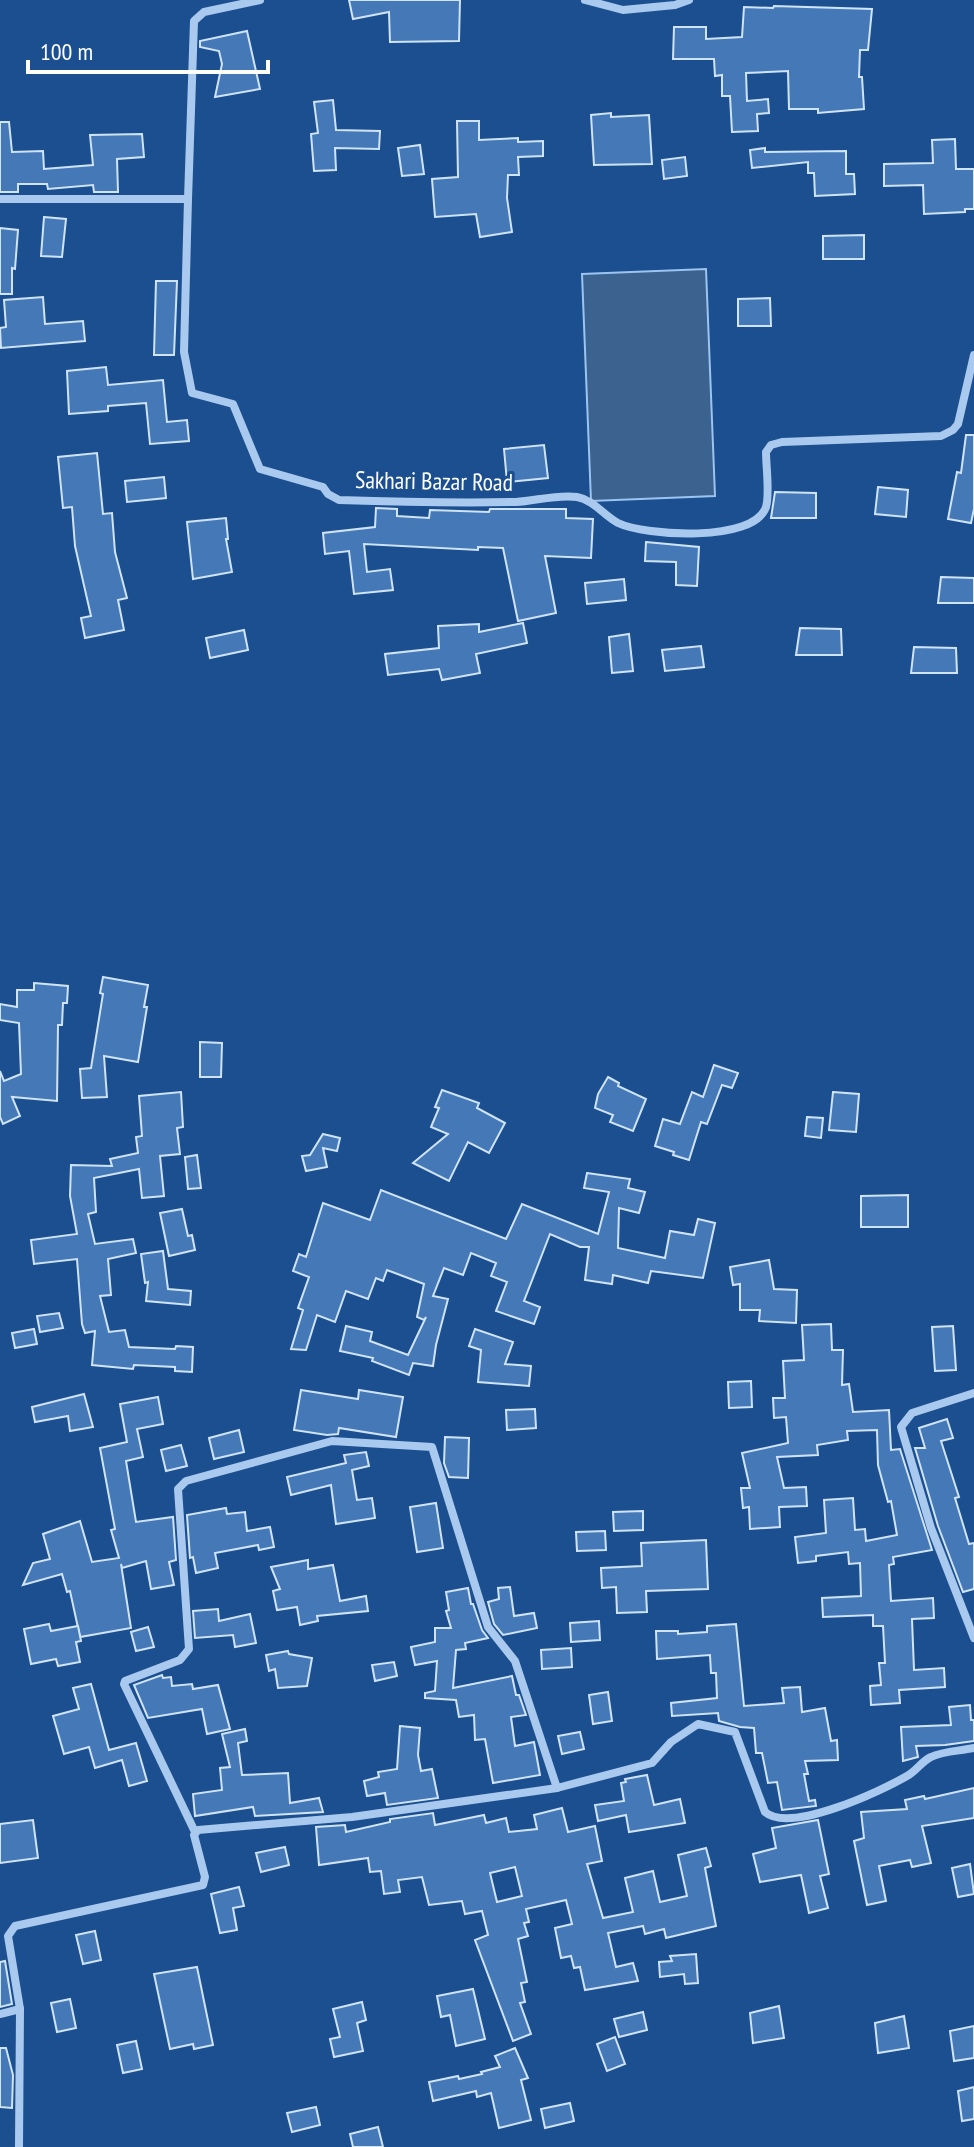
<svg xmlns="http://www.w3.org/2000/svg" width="974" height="2147" font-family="'PT Sans Narrow',sans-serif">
<rect width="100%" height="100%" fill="#1b4f8f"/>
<path fill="#3c6290" stroke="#9cc4f0" stroke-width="2" d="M706,269L715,496L591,501L582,274Z"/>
<g fill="#4478b7" stroke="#cfe3fa" stroke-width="2" fill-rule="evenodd">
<path d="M349,0H460L459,41L390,42L389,12L353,19Z"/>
<path d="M774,6L872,9L868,50H860L859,77H862L864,109L818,113V109H789L788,71L746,73L747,101L768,99L769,113L757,114L758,131L732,132L730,96H722V75L715,76L714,59H673L674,27H706V39L742,37L744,7L773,8Z"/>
<path d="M247,31L260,89L215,97L222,64L219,51L200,47V41Z"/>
<path d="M333,100L336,130L380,131L379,149L335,148L336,170L314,171L311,134L318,133L314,102Z"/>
<path d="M611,113V117L649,115L652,164L594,165L591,115Z"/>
<path d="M457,121H479V140L518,138V142L543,141V156L518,157L519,175H508L507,198L512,232L480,237L476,214L435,217L432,179L458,177Z"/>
<path d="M0,122H9L12,152L43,151L44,169L93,165L90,135L142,134L144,157L117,159L118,192H94L93,185L48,189L47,184H18V192H0Z"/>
<path d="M955,139L956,169H974V209H965V212L924,214L923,185L884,186V164L933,163L932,140Z"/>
<path d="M420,145L424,174L402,176L398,148Z"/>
<path d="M765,148V152L846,151V174H854L855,194L815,196L814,173H808V162L752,168L750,150Z"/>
<path d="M685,157L687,176L664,179L662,160Z"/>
<path d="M44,217L66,219L62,257L41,256Z"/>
<path d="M0,228L18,230L15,269L12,268V294H0Z"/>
<path d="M864,235V259H823V236Z"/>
<path d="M156,281H177L174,355H154Z"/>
<path d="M43,297L45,324L83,321L85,341L1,348L0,328L6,327L4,300Z"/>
<path d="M770,298L771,326H738V299Z"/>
<path d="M106,367L108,385L163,380L167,422L187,420L189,441L150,444L146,403L108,406V411L69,414L67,371Z"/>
<path d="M966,435H974V509L971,523L948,519L957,472L961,473Z"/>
<path d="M544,445L548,478L507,482L504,449Z"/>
<path d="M97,453L103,514L112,513L115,552L127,598L118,600L124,630L85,638L81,618L91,616L75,546L72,507L63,508L58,457Z"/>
<path d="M164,477L166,498L127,502L125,481Z"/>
<path d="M878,487L908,490L906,517L875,514Z"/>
<path d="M775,492L816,493V518H771Z"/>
<path d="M376,508L397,509V516L429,518L430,510L489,512L490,509H566V518L593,519L591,558L545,556L556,613L518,621L503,548L478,547V550L364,544L367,572L390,569L393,590L354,594L349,551L325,554L323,533L375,527Z"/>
<path d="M226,518L228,539H226L232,572L193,579L187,522Z"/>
<path d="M646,542L699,547L697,586L676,585V562L645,561Z"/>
<path d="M941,577L974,578V603H938Z"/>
<path d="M624,579L626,600L587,604L585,583Z"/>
<path d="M523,623L527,643L476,654L480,673L442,680L439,669L388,675L385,654L439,648L438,626L479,624V632Z"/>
<path d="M800,628L841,629L842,655H796Z"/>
<path d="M244,630L248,650L210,658L206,638Z"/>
<path d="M629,634L633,671L612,673L609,637Z"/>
<path d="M701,646L704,667L665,671L662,650Z"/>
<path d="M914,647L956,648L957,673H911Z"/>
<path d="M103,977L148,985L144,1007H147L138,1062L104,1056L107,1097L82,1098L80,1069L91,1068L103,994L100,993Z"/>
<path d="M34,983L68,986L67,1003H63L62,1025H58L57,1101L12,1097L20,1116L3,1124L0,1117V1071L4,1081L21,1074L19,1023L0,1020V1004L17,1007V990H34Z"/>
<path d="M200,1042L222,1043L221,1077H200Z"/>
<path d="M714,1065L738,1073L732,1088L722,1085L707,1124L701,1122L689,1160L673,1155L674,1152L655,1146L663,1119L680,1124L692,1092L703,1097Z"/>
<path d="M608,1077L619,1083L618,1086L646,1099L633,1131L610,1122L613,1115L595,1108L598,1094Z"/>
<path d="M442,1090L479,1103L477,1108L505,1123L489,1153L468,1142L449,1181L413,1163L448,1134L431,1127L439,1108L435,1107Z"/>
<path d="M181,1092L183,1127L177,1128L180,1154L160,1156L164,1196L142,1198L139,1169L94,1178L96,1212L88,1214L95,1244L133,1239L136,1253L108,1259L111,1295L100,1296L109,1332L125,1330L129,1347L175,1349L176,1346L193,1347L192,1372L175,1371V1367L134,1365L133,1369L92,1365L95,1331L85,1333L82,1324L77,1259L34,1264L31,1240L77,1234L70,1196L71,1165L112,1166L110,1159L138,1153L136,1137L142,1136L139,1096Z"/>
<path d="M833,1092L859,1094L856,1132L829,1130Z"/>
<path d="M807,1117L823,1118L821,1138L805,1136Z"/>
<path d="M323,1134L340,1138L337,1151L323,1148L327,1167L306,1171L302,1156L310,1155Z"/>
<path d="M197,1155L201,1188L188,1189L185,1157Z"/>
<path d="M587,1173L630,1179L628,1188L645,1192L639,1213L619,1208L618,1248L665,1258L670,1231L694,1235L698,1219L715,1223L703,1278L651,1271L648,1283L613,1275L612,1284L585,1280L589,1247H580L550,1234L524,1301L540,1307L534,1324L496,1311L507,1282L491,1276L496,1263L471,1253L463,1275L444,1268L433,1296L448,1299L436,1345L433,1366L413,1363L409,1375L372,1361L373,1358L340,1351L346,1326L372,1332L370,1341L408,1355L426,1317L424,1320L417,1317L424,1284L387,1270L383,1281L376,1278L368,1299L346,1291L335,1322L317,1315L306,1350L291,1349L303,1310L298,1308L309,1277L293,1271L299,1254L306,1257L323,1203L370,1220L381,1190L506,1239L522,1204L598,1234L609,1192L584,1188Z"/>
<path d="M908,1195V1227H861V1196Z"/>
<path d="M182,1209L188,1236L192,1235L195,1250L169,1256L160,1213Z"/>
<path d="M163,1251L168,1289L191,1291L190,1305L146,1301L148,1282L145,1283L141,1254Z"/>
<path d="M769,1260L774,1289L797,1290L796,1323L759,1321L760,1310H740V1284L733,1285L730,1267Z"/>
<path d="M59,1313L63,1328L40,1332L37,1316Z"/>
<path d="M831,1324L832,1350H843L842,1385L849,1384L853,1412L889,1410L891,1450L900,1449L932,1550L893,1557L894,1564L889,1565L891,1601L933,1598L934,1618L912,1619L914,1670L944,1668L945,1687L899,1690L900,1703L871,1705L870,1686L881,1685L879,1663H885L883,1626H873V1615L823,1617L822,1598L861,1596L860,1563L849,1564L848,1552L816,1556V1561L798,1563L795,1537L826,1533L824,1500L853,1498L855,1530L865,1529L866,1541L897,1535L891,1501L888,1502L878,1465L877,1430L847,1431L848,1440L817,1445L818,1455L777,1457L784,1488L806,1487L807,1506L779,1507L780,1527L750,1529L749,1507L743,1508L741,1488H750L742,1453L788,1443L786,1417L774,1418L773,1398H785L783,1361L804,1360L802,1325Z"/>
<path d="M953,1326L956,1370L935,1371L932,1327Z"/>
<path d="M34,1329L37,1344L15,1348L12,1333Z"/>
<path d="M475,1329L513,1342L505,1364L531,1366L529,1386L478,1382L481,1350L469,1346Z"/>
<path d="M751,1381L752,1407L729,1408L728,1382Z"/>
<path d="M301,1390L358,1399L359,1390L403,1397L396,1437L339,1428L338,1434L327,1435L294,1430Z"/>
<path d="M84,1394L93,1427L70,1431L68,1416L35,1422L32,1407Z"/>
<path d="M158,1397L163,1424L137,1429L143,1457L126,1461L136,1522L173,1517L176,1560L169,1562L174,1585L151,1589L146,1561L122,1568L121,1564L131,1628L80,1637L70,1591L67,1592L62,1574L23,1585L33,1563L50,1559L43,1534L80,1521L92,1562L119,1558L111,1530L115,1529L100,1448L127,1442L120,1404Z"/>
<path d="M535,1409L536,1428L507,1430L506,1410Z"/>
<path d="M947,1419L953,1438L941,1441L959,1497L955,1498L969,1544L974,1543V1589L963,1592L938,1526L915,1448H925L919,1428Z"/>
<path d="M239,1430L244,1452L214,1459L209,1438Z"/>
<path d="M445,1437L469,1438L468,1478L449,1477L444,1463Z"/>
<path d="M181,1445L187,1466L166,1471L161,1450Z"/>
<path d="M366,1452L369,1466L352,1470L357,1500L372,1498L375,1518L336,1524L331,1485L291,1495L287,1477L346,1463L344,1455Z"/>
<path d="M436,1503L443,1548L417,1552L410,1507Z"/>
<path d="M226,1508L227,1514L245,1512L247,1531L270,1527L274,1547L259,1550L258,1545L215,1553L218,1568L196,1573L193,1557L190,1558L187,1515Z"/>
<path d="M643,1511V1530L614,1531L613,1512Z"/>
<path d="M605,1531L606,1550L577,1551L576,1532Z"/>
<path d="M706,1540L708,1589L646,1591L647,1612L617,1613L616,1587L602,1588L601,1568L642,1566L641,1543Z"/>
<path d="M308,1560V1569L333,1565L340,1601L366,1596L368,1611L317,1616L318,1621L300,1625L297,1607L277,1610L273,1591L280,1589L271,1567Z"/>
<path d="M510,1587L514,1616L534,1613L537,1628L503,1635L494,1624L488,1602L499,1599L498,1588Z"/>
<path d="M468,1588L471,1604H473L482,1630L488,1638L465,1643L466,1649L456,1650L453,1688L512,1676L516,1695H519L526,1715L511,1717L515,1746L534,1742L540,1775L493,1783L485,1739L475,1740L474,1715L459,1717L456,1700L425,1698V1693L435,1691L437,1661L415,1665L411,1647L435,1642V1628H451L446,1611L449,1610L446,1592Z"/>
<path d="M218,1609L219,1621L250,1614L256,1643L235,1647L233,1635L195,1638L193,1611Z"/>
<path d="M599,1621L600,1640L571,1642L570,1623Z"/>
<path d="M49,1624L51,1631L78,1626L81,1641L76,1642L80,1662L58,1666L56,1659L31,1664L24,1629Z"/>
<path d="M736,1624L744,1706L784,1703L782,1688L800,1687L802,1712L825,1708L831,1741L837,1740L838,1760L805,1761L808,1774H804L809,1801L815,1800L816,1806L782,1810L777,1782L768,1783L762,1753H756L754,1728L740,1727L719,1721L718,1713L672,1716L671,1703L717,1698L716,1673H711L710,1655L657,1659L656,1631H678V1634L707,1632V1626Z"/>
<path d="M148,1627L154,1647L136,1651L131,1632Z"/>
<path d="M571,1648L572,1667L542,1669L541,1650Z"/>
<path d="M288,1651L289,1654L312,1658L307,1686L278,1688L275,1669L269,1671L266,1655Z"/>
<path d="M394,1662L397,1676L375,1681L372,1665Z"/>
<path d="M162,1675L163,1678L171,1677L172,1686L192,1684L193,1689L218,1685L230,1729L207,1734L202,1709L148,1718L134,1685Z"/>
<path d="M91,1684L109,1750L136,1743L147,1781L129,1786L122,1760L95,1768L89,1747L64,1754L53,1716L79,1709L73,1688Z"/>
<path d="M608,1692L612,1721L593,1724L589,1695Z"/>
<path d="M970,1705L971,1720H974V1741L945,1745L916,1746L918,1757L903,1761L901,1727L951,1725L949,1707Z"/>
<path d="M400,1726L420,1728L418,1755L421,1771L432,1769L438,1798L387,1805L385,1793L367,1796L364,1781L379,1777L378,1772L397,1769Z"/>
<path d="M245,1729L247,1741L238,1743L242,1775L288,1773L290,1803L319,1798L323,1812L255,1816L253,1807L195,1816L193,1794L222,1790L220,1768L230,1767L222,1734Z"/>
<path d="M580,1732L584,1749L562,1754L558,1736Z"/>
<path d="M647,1775L654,1805L680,1799L685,1823L629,1832L626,1815L598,1821L595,1805L624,1801L621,1783L626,1782L625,1779Z"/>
<path d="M974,1788V1818L922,1826L931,1863L912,1867L910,1860L879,1866L886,1901L867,1905L854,1841L864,1838L861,1812L907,1809L905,1800L924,1796L925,1799Z"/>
<path d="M562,1808L568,1832L595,1826L602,1861L587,1864L603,1918L633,1912L625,1878L653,1871L660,1902L687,1896L678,1855L706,1848L711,1866L705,1868L716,1926L666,1938L664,1929L645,1934L643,1926L608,1933L616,1967L633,1963L638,1981L585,1990L580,1967L574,1968L571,1956L561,1958L555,1928L572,1924L566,1900L526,1909L529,1922L524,1923L528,1936L518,1939L527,1982L521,1983L525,2002L520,2003L531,2034L513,2041L475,1940L488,1935L482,1911L465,1914L462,1901L429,1905L422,1877L398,1880L400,1892L384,1894L381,1871L370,1872L368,1858L319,1865L316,1827L345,1825L346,1832L390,1822V1819L433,1813L435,1825L484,1815L486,1823L506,1818L509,1832L537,1829L534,1815ZM515,1867L522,1896L497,1902L490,1873Z"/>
<path d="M33,1820L38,1858L0,1863V1824Z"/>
<path d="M818,1820L829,1874L820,1876L828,1908L809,1913L801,1875L760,1882L753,1854L776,1848L772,1828Z"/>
<path d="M285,1847L289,1865L261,1872L256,1853Z"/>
<path d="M970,1864L974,1894L958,1897L952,1868Z"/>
<path d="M239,1887L244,1906L233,1908L237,1930L220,1933L211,1894Z"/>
<path d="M95,1931L101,1960L83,1964L76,1935Z"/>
<path d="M696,1954L698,1983L685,1984L684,1974L660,1977L659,1962L672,1961L670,1956Z"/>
<path d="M5,1961L12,2004L0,2007V1962Z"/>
<path d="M197,1967L213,2045L194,2049L193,2044L170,2049L154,1974Z"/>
<path d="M473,1989L485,2039L456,2046L450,2015L441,2017L437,1996Z"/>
<path d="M70,1999L76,2028L57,2032L51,2003Z"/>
<path d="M362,2002L366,2020L357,2023L363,2051L334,2057L330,2039L340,2037L333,2009Z"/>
<path d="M779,2006L784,2038L753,2043L750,2013Z"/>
<path d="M643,2012L647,2030L619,2037L614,2019Z"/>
<path d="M904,2016L909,2048L878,2053L875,2023Z"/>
<path d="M974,2026V2058L954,2061L950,2031Z"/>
<path d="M615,2037L625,2064L607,2071L597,2044Z"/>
<path d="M136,2041L142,2069L123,2073L117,2045Z"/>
<path d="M0,2048H6L13,2075L12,2108L0,2107Z"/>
<path d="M515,2048L528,2078L521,2080L531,2120L499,2128L491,2093L477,2097L476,2091L433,2101L429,2082L458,2076L459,2079L482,2074L481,2072L500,2067L495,2056Z"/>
<path d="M974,2087V2119L962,2121L958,2091Z"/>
<path d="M570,2103L574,2121L545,2128L541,2109Z"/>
<path d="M316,2107L320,2125L292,2132L287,2113Z"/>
<path d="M378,2127L383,2147H353L350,2134Z"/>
</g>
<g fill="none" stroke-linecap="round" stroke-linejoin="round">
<g stroke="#a9c9ee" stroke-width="8">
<path d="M585,0L623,10L675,5L689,0"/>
<path d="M0,199H188L184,352L192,393L233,404L260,469L323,487L328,494L339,500C398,502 457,503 516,502C535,501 558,494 577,497C594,500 603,515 618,523C645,536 754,543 766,507C770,495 766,466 766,452L771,445L782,442L941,436L953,430L958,424L974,355"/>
<path d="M188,199L194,21L204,12L260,0"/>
<path d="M974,1393L912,1413L901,1427L931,1528L974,1638"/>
<path d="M195,1832L124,1684L125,1681L180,1660L189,1649L178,1489L186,1481L332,1441L432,1447L488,1627L515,1661L557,1788"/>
<path d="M0,2014L20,2009L8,1936L15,1926L203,1885L205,1877L194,1835L198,1830L352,1817L557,1788L652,1763L671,1742L698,1724L735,1732L765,1812C790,1834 881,1791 907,1776C916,1771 922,1761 931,1757C943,1751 960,1751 974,1748"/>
<path d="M19,2147L20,2009"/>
</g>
</g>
<g text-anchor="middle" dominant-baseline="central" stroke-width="6" stroke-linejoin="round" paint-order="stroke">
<g font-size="24" fill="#fff" stroke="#1b4f8f">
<text transform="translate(434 481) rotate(1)">Sakhari Bazar Road</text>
</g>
</g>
<path d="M28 60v12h240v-12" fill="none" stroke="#ffffff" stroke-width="4"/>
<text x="40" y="60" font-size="24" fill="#ffffff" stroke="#1b4f8f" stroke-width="6" paint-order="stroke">100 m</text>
</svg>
